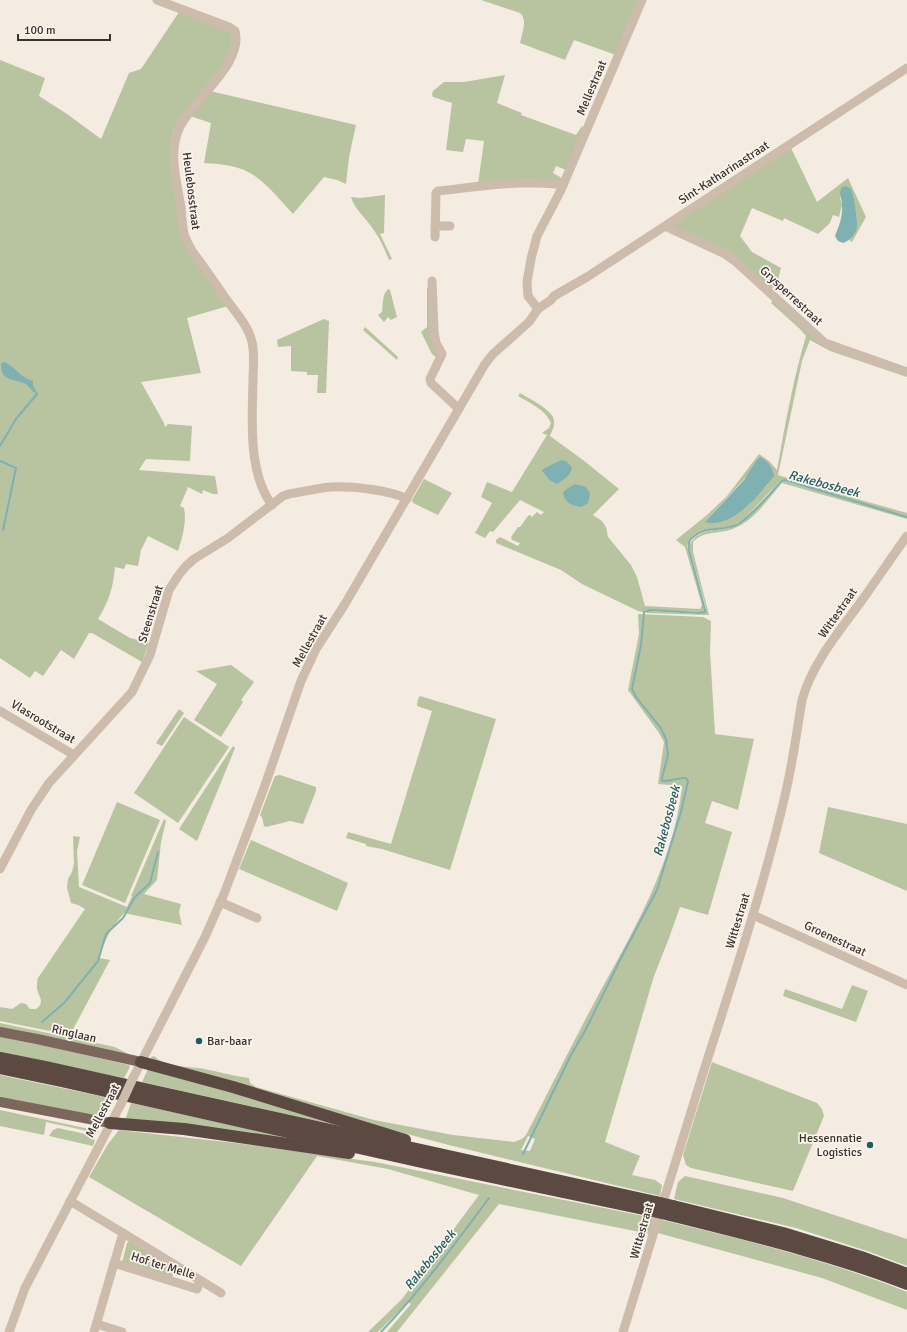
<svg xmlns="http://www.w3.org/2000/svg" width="907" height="1332" font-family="Signika,sans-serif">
<rect width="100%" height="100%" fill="#f4ebe1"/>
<g fill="#b8c4a0" fill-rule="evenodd">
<path d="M481,0H639L616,55L574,40L565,60L520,43C522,33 528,20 520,13Z"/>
<path d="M179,12L230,32C232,36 234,39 233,44C229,65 194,101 180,119L174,129L171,141L182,237L228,306L187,318L201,373L141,382L164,423L165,427L168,424L192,426L190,461L146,459L139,470L215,476L218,494H213L203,490L202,494L188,487L180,506L184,508C187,522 182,538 178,551L148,536L141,550L138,566L126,564L124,569L115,567C113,588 109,601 98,619L130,638L149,643L142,662L92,633H89L74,659L61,650L43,676L35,671L30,678L0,658V60L45,78L39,96L67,114L101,139L129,73L141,69Z"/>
<path d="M505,75L497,103L522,113L521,115L576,135L582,126L584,130L566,170L556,166L553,173L560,177L562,180L478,184L484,141L466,139L463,152L446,150L452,103L433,97L432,94L433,91L444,82H464Z"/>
<path d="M210,91L356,125L349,157L346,184L337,180L324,177L293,214C280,200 266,182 250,173C236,165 220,164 204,163L211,123L190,116Z"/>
<path d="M791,148L817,202L848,178L866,217L852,242L849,240C862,225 855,212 853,194L840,197L842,205L839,217L833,215L830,223L818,234L784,218L783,221L752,208L740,236L752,252L781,268L777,284L771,289L730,253L674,228V225Z"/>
<path d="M385,195L384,233L380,234L392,259L389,260C385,250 380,238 373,229C366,218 355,210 351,197L360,198Z"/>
<path d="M429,286L439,351L437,358L432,354L421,332L427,327V288Z"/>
<path d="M388,289L390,290L397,317L391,320L388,317L384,322L378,315L382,312C383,305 382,294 388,289Z"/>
<path d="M773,300L821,342L907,374V377L830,351L810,340L802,361L778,475L836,493L907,513V516L866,505L907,517V519L782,483C769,498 755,519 737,527C723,535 705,529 693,542V552L709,615H707L647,613V611L699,614L705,612L706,608L689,546C701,523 721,535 740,523L784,481L843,498L785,480H782C767,492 750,517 734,525C717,532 695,523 687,546L704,607V611L702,612L647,610L642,612L638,611L582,584L561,570L496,543V540L500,537L518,546L520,543L512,540L511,537L518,527H520L528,516L530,515L532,517L537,512L541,515L544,512L520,500L493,532L490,531L485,538L475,533L492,503L481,497L487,482L512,492L547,435L542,433L549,428L551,423C546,410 530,403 518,396L520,393C528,398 554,410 554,421C555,426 552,431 550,436L583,460L619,489L593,515L602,521L606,527L608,537L631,565L637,577L645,606L700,609L702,605L685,547L676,540L707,515L727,496L759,454L769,461L777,470C785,425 793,380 806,336L800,329L771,303ZM548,467L557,484L550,481L541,470ZM745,478L768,484L746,507L705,522Z"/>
<path d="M324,319L329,321L326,393H317L318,375H307V372L291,371V346L278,347L277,340Z"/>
<path d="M365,327L398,357L397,360L363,330Z"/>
<path d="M424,479L452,493L438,515L413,503L412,500Z"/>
<path d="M638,614L703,617L711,621L710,651L715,734L754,739L738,810L712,801L705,823L732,832L708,915L680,907L669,938L654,976L605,1142L640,1156L632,1175L655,1180L662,1185L660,1196L453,1146L361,1122L153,1062L151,1057L154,1056C167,1068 189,1066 205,1069C220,1072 234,1076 249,1078L250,1083L256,1087L374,1120L453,1135L514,1142L522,1139L526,1135C549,1091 571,1046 594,1003C631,935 674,864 682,786L658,784L664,742L659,733L628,690L639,634ZM528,1136L535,1139L530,1151L521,1150Z"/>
<path d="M231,665L254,682L241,700L243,702L221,737L194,720L217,684L196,671Z"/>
<path d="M420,696L496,719L450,870L382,849L366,846V844L346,838L348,832L391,844L432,711L417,706L418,699Z"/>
<path d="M179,709L184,713L162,746L156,743Z"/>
<path d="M184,717L229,747L178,823L134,793Z"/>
<path d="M233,746L235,748L197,841L179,829Z"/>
<path d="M280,775L316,787V791L303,824L290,821L266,827L264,826L262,817L260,815L275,776Z"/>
<path d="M117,802L160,820L125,903L82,885Z"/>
<path d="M828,807L907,824V891L819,853Z"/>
<path d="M164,819L166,821L161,842L157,880L144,894L181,904L179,912L182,925L124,913C111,928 105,939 99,958L110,960L70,1035L0,1021V1007L12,1009L21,1003L26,1004L30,1009H36C46,1001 38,997 37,988C37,985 37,981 38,978L85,909L78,905L71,903L67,888L68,879L72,872L74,864L73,836L80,837L77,851L79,887L127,907L132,896H131Z"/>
<path d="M251,840L348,883L337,911L239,869Z"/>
<path d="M852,985L868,991L856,1022L783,996L785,989L842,1009Z"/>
<path d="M0,1023L115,1047L130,1055L0,1028Z"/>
<path d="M0,1035L129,1065L130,1067L124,1078L0,1053Z"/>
<path d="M712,1062L817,1103L822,1109L824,1116L793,1191L691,1168L686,1165L683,1155Z"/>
<path d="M148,1069L168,1073L367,1132L142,1082Z"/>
<path d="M0,1075L114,1099L104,1117L0,1098Z"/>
<path d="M131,1103L338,1148L125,1120Z"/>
<path d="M0,1110L99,1131L97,1133L46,1122L44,1135L0,1126Z"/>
<path d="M58,1128L85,1134L95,1140L93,1146L49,1136L53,1130Z"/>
<path d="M119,1130L235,1143L375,1162L654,1218L650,1234L499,1204L397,1332H387L411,1304L408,1302L378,1332H368L402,1299L479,1195L388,1169L317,1156L241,1266L89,1177L108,1144Z"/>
<path d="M685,1176L783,1198L907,1239V1266L870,1252L796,1228L674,1199L678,1182Z"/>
<path d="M662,1220C745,1240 828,1260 907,1292V1310L822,1278L658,1233Z"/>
<path d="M130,1241L174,1269L172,1279L122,1263L127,1243Z"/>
</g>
<g fill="#7fb0b2">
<path d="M846,186C848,187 850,188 851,189C854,194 858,221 857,227C856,233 850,241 843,243L838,241L835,236C839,226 843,216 842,205C842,198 838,193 842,187Z"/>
<path d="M5,362C16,368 21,378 33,381V385L36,391L33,392C31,389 28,385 24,383C13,379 0,381 1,363Z"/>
<path d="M760,457C769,462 772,467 774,476C760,494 731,530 705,522L744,480L756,461Z"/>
<path d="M561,460L566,461L572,467C571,476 564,479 557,484L550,481L541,470Z"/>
<path d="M575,484L586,487L590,494L588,503L581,507C572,506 564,502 563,493L565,490Z"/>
</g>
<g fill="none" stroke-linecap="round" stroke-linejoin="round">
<g stroke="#7fb0b2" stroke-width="2">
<path d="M0,446L16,419L37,394L34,390"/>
<path d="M0,461L16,468L3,530"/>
<path d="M42,1022L64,1003L98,961L106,934L123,918L135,897L150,883L158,852"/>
<path d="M523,1154L571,1055L586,1029L623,954L657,890L681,812L688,781L686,778C678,777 670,782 662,781V778L668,755L666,739L660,727L636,697L632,689L641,645L644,612L650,610L699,613L705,612V610L689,550C688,545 689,540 693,537C706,525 724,532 738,524C753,515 769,494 782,481L785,480L907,517"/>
<path d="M381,1332C421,1290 455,1244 489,1198"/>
</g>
<g stroke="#cdbbac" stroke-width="9">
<path d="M157,0L229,27L235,31C244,65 191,100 179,129C168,153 177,182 181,207C182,217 182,228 185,237C187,242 190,247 192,251C205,268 217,286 229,303C238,315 249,328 252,342C255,355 253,369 253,382C252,420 248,473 272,505"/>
<path d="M667,225L669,228L725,254L735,261L825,343L907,372"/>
<path d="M435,226H450"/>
<path d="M435,237L436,193L438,191C465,188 493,184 521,183C535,183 549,182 563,185"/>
<path d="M432,281L434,332L436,343L442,354L430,379L431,383L459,409"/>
<path d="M538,309L528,296L527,282L531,259L537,236L561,190L642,0"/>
<path d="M0,711L74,755"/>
<path d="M0,869L31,810L49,783L132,692L150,655L169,590L178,576L186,566L194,559L228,538L283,496L289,494C303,492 317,488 331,487C350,486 391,490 407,499"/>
<path d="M220,902L257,918"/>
<path d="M753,915L907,985"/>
<path d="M133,1078L205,937L224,894L264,788L301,681L316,649L345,604L485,364L493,354L529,322L538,309L551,300L554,296L587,277L907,68"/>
<path d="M70,1201L123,1233L94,1332"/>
<path d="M123,1233L221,1293"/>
<path d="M114,1263L197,1289L200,1281"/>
<path d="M97,1324L122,1332"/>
<path d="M9,1332L25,1288L121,1104"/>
<path d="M623,1332C649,1250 673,1168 699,1086C730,988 763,891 786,791C793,761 797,730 802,700C812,664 838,633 860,603C876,581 891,558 907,536"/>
</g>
<g stroke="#7d675c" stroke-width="10">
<path d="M0,1032L37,1039L141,1062"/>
<path d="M0,1102L110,1123"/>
</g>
<g stroke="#5c4a42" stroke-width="12">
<path d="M0,1058L45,1067L656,1202"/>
<path d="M141,1062L233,1087L405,1140"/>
<path d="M0,1068L61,1081L426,1163L653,1211"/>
<path d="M110,1123L184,1129L349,1153"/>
<path d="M673,1206L783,1233L861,1257L907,1274"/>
<path d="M670,1215C750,1235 830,1254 907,1284"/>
</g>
<path stroke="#cdbbac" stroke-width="9" d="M121,1104L133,1078"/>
<g stroke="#5c4a42" stroke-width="12">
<path d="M656,1202L673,1206"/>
<path d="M653,1211L670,1215"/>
</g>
</g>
<g fill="#1f5a5e" stroke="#fbf5ee" stroke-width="1.5">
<circle cx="199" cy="1041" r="4"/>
<circle cx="870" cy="1145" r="4"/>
</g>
<g text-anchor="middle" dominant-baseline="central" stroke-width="3.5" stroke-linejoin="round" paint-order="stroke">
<g font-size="12" fill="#3b302b" stroke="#fbf5ee">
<text transform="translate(592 88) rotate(-67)">Mellestraat</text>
<text transform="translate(724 173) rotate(-33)">Sint-Katharinastraat</text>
<text transform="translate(191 191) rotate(83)">Heulebosstraat</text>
<text transform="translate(791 296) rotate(43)">Grysperrestraat</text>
<text transform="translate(838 613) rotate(-55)">Wittestraat</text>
<text transform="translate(151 614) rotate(-73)">Steenstraat</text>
<text transform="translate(310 641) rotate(-61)">Mellestraat</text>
<text transform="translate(43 722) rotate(31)">Vlasrootstraat</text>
<text transform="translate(738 921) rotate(-73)">Wittestraat</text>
<text transform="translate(835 939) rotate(25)">Groenestraat</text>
<text transform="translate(74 1034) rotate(13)">Ringlaan</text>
<text transform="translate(103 1111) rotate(-62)">Mellestraat</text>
<text transform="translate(642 1231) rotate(-74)">Wittestraat</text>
<text transform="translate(163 1266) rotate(17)">Hof ter Melle</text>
</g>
<g font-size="12" fill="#3b302b" stroke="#fbf5ee" text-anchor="start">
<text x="207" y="1041">Bar-baar</text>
<text x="862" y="1138" text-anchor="end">Hessennatie<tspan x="862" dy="14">Logistics</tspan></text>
</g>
<g font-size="13" font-style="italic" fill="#1f5a5e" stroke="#fbf5ee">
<text transform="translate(824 484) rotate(15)">Rakebosbeek</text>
<text transform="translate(667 821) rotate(-75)">Rakebosbeek</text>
<text transform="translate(430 1260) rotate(-51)">Rakebosbeek</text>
</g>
</g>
<path d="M18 34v6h92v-6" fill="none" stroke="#3b302b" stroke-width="2"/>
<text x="24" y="34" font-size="12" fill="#3b302b" stroke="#fbf5ee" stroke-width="3" paint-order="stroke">100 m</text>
</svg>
